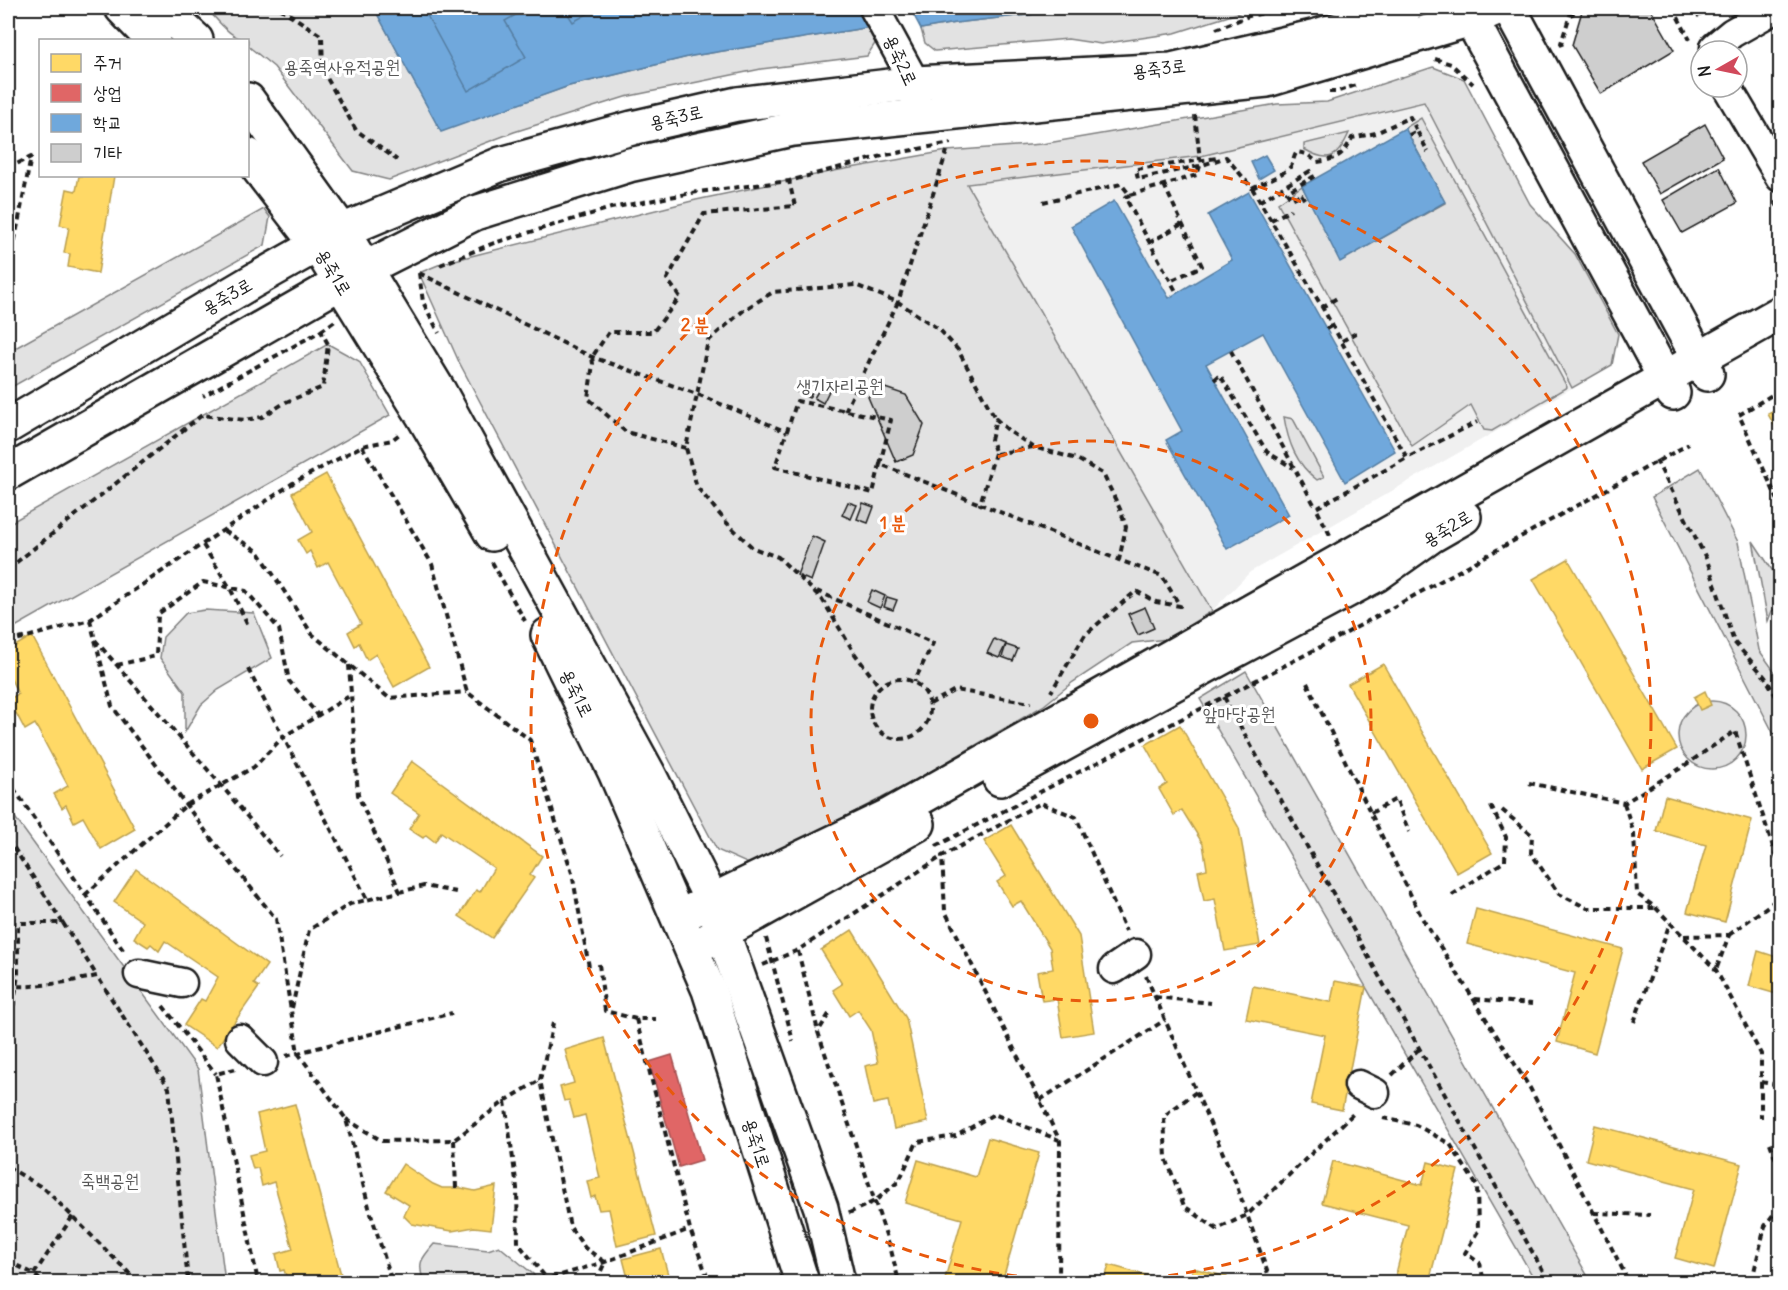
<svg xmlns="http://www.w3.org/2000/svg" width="1788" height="1290" font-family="Delius,'Poor Story',sans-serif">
<rect width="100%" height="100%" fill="#fff"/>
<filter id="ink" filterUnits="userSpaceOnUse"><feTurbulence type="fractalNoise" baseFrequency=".0167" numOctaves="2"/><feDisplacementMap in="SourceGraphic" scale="12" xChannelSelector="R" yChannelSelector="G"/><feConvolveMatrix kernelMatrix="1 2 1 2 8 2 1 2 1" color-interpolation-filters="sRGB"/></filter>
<g filter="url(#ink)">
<path fill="#f0f0f0" d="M1424,102L1572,388L1250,572L1212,611L967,184L1201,156Z"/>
<g fill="#e2e2e2" stroke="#7f7f7f" stroke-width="1.5">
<path d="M206,8H374L441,131L569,86L692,56L871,27L876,42L867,56L761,69L625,97L514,132L389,180L353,171L274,67L248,46V40C231,40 217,19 206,8Z"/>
<path d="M1088,8H1254L1175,33L1101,44L1068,39L935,51L925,43L921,29L955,23Z"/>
<path d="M1433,67L1464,79L1530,204L1575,254L1618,334L1612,365L1572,388L1424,102L1201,156L967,184L1212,611L1167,639L1132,643L1073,682L1043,706L909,784L751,865L717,850L459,362L419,273L443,263L696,200L834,171L947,151L1042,144L1277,104L1327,102Z"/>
<path d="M1421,118L1567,387L1492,431L1484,430L1471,405L1412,446L1278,203L1302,186L1341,261L1445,203L1405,128Z"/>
<path d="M1349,133C1338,158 1329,164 1304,149V144Z"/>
<path d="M264,209L270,217L265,245L8,389V352Z"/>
<path d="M328,344L359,361L390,415L8,631V524Z"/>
<path d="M1284,417L1293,419L1324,477L1317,480C1296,464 1288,442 1284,417Z"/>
<path d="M1700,468L1738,542L1759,650L1780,679V746L1652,497Z"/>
<path d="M1753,541L1780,582V606L1772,611L1768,621Z"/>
<path d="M205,610L254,613L272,658L218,690L201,705L185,732V692L160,658L163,637L186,613Z"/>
<path d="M1246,671L1591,1282H1536L1200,699Z"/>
<circle cx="1712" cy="735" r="34"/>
<path d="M8,808L198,1069L225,1282H8Z"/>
<path d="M434,1244L488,1250L499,1246L533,1274L538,1282H424C417,1263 421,1259 434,1244Z"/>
</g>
<g fill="#ffd966" stroke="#bba050" stroke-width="1.5">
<path d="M79,176H114L98,273L68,267L70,254L64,253L69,227L60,225L67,189L76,191Z"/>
<path d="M1780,408V436L1768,414Z"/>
<path d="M326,474L429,667L394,687L376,654L367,660L359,643L355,646L348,632L361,624L328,562L318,568L310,551L306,554L298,540L312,532L292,493Z"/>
<path d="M1568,559L1677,749L1642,769L1533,579Z"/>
<path d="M32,636L135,829L101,849L83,817L74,822L66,805L62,808L54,794L68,786L35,724L25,730L16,713L12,716L8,707V700L18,694L8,673V650Z"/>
<path d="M1383,664L1492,853L1457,873L1348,684Z"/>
<path d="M1705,691L1711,705L1700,710L1694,697Z"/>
<path d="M1180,725L1239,828L1260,945L1225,951L1215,899L1204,901L1198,871L1207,869L1203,844L1182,810L1174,815L1159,789L1167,784L1145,745Z"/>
<path d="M412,761L542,856L530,875L534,878L492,938L459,916L476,890L480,892L494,868L441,832L435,842L426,835L423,838L409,829L419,813L390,793Z"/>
<path d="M1665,796L1752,820L1725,922L1687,912L1706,845L1656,831Z"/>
<path d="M1011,825L1079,936L1094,1032L1063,1037L1057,999L1042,1001L1037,972L1053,969L1050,948L1021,901L1012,906L997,882L1006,876L984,841Z"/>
<path d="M136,869L267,965L254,984L259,987L217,1047L184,1025L201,999L205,1001L218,977L165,941L159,951L151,944L148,947L134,938L143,922L114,902Z"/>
<path d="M1476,909L1623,949L1595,1053L1557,1042L1575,973L1467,944Z"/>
<path d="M852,930L906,1018L928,1122L894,1129L888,1101L873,1104L865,1066L878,1063L871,1030L858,1010L849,1016L833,990L842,984L821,950Z"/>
<path d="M1758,951L1780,958V995L1749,986Z"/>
<path d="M1335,981L1366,987L1342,1110L1311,1104L1325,1035L1246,1019L1253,986L1331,1002Z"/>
<path d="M604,1038L656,1236L617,1246L609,1209L599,1210L595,1196L591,1198L587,1181L600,1178L585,1115L574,1118L569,1100L564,1101L560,1087L574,1083L565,1050Z"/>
<path d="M295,1104L343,1282H288L284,1270L280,1271L276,1254L293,1249L274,1182L262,1186L258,1168L253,1169L249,1155L265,1151L257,1114Z"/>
<path d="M1595,1125L1742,1164L1714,1269L1675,1258L1694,1189L1586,1160Z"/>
<path d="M988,1138L1039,1153L1002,1282H944L962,1219L905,1203L918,1160L976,1177Z"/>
<path d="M1333,1161L1422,1185L1428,1162L1458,1170L1429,1282H1394L1408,1225L1322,1203Z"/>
<path d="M403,1164L433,1184L442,1188H461L475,1191L496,1186L491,1229L474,1227L452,1231L412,1224L404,1216L409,1205L386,1191Z"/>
<path d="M661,1249L670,1282H629L623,1259Z"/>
<path d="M1109,1265L1171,1282H1104Z"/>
<path d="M1193,1268L1227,1277L1226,1282H1189Z"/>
</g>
<path fill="#e06666" stroke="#a55050" stroke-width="1.5" d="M672,1055L702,1160L679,1167L649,1062Z"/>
<g fill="#6fa8dc" stroke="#567ea2" stroke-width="1.5">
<path d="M374,8H860L871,27L692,56L569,86L441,132Z"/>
<path d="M423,8H528L505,21L526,57L468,91Z"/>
<path d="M564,8H598L573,22Z"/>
<path d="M910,8H1088L955,23L921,29Z"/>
<path d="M1405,128L1445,202L1340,262L1302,186Z"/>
<path d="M1265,155L1274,170L1259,179L1251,162Z"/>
<path d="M1249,192L1395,451L1345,482L1263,333L1206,364L1289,515L1227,549L1166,440L1182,431L1071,226L1114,201L1169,298L1232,260L1208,215Z"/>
</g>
<g fill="#cecece" stroke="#1c1c1c" stroke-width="1.5">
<path d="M1588,8H1650L1674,50L1601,94L1572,45L1582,11Z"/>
<path d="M1693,8H1716L1698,17Z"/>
<path d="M1705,124L1723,158L1660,194L1641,161Z"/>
<path d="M1719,167L1737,203L1682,233L1663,200Z"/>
<path d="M803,380L815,386L809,398L797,392Z"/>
<path d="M821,386L829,391L823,403L814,398Z"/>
<path d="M879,386L906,395L924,425L913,455L896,462L868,397Z"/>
<path d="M848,502L857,505L851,519L842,515Z"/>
<path d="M863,503L874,507L868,523L857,519Z"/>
<path d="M812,536L825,542L811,581L797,575Z"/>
<path d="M872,590L885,596L880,608L867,602Z"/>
<path d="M887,597L897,600L893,610L884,607Z"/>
<path d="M1145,607L1154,628L1138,635L1128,614Z"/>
<path d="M994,639L1006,644L999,658L987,653Z"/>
<path d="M1006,645L1018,649L1013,661L1002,657Z"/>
</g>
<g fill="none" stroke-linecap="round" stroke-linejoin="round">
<g stroke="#1c1c1c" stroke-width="33">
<g id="street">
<path d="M874,8L915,83L916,105"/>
<path d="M1715,51V47L1732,33L1776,8"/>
<path d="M1727,87L1780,177"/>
<path d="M1114,969L1136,954"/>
<path d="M139,974L182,983"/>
<path d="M240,1039L263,1062"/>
<path d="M1359,1085L1375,1093"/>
</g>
</g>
<g stroke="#1c1c1c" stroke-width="38">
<g id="secondary">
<path d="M122,8L153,40"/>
<path d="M161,8L196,40"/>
<path d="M1465,8L1673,393"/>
<path d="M1509,8L1707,374"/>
<path d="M248,100L342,231L439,391L648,773L710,897L821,1208L838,1282"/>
<path d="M248,155L318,246L422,414L492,534"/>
<path d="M8,426L253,281L342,231L501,164L632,128L737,104L915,83L1171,70L1317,36L1405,8"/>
<path d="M8,473L366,268L475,213L629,165L793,129L1267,80L1471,19L1497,8"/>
<path d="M548,635L615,772L709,990L802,1282"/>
<path d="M1000,779L1208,665L1376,575L1431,536L1464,517"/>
<path d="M691,911L890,815L1780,313"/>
<path d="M703,943L918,824"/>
</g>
</g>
<g stroke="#1c1c1c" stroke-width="4" stroke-dasharray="6 4.5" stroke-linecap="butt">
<path d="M280,8L322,36L323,71L356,130L397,160"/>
<path d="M1673,8L1690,40"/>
<path d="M1216,29L1249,16L1290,8"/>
<path d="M1562,46L1561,43L1570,15L1584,8"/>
<path d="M1435,59L1451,64L1473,84"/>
<path d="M1329,92H1336L1359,84"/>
<path d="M1195,115L1200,160"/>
<path d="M1409,135L1417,131L1428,152"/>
<path d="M947,151L898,302L940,330L958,350L996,420"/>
<path d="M1199,166L1138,179L1136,169L1218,158"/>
<path d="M8,168L31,157L8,275"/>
<path d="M1164,185L1202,266L1170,281"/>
<path d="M1252,188L1322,307L1407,458L1477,422"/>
<path d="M1301,194L1306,202"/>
<path d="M1130,195L1125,197L1177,293"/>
<path d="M1260,201L1310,171L1313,177L1287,192L1292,199L1301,194"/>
<path d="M1775,201L1780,211"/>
<path d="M1043,202L1121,184L1130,195L1197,175L1200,166L1226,157L1252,188C1261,183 1286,174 1291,166C1294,161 1293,157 1297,152L1307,154L1317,162C1337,159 1343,156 1352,138L1376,133L1410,117L1417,131"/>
<path d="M1271,220L1291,210"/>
<path d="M1149,243L1182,224"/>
<path d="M440,265L494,243L611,208L697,192L789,181L886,155L951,143"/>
<path d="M419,273L423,302L439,333"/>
<path d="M419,273L592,357L697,394L787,432"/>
<path d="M1322,307L1337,298"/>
<path d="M1326,329L1333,325"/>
<path d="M321,331L335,321"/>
<path d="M1342,341L1358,332"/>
<path d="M1231,351L1316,508"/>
<path d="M1214,380L1220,375L1267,452L1293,468"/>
<path d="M1780,390L1739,415L1780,505"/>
<path d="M845,411L898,302L855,285L773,292L744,310L708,341L686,448L697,487L727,523L753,548L778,557L822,599L855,654L879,686"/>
<path d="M362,446L432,564L467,692L530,740L572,873L589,967"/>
<path d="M1033,447L996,454L991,440L996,419L1009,431L1033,447L1077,459L1103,474L1120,509L1126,527L1119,560L1162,576L1180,606L1156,602L1136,591L1085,635L1051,692"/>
<path d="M686,448L626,432L588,398L593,364L592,357L609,332H653L680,297L667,279L704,214L795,206L789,181"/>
<path d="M995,453L980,504L1119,560"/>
<path d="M1656,460L1707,560L1734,642L1765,677L1780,703"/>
<path d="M880,464L891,420L797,401L775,467L873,493L880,464L980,504"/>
<path d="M224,531L258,551L312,634L389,698L467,692"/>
<path d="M1330,535L1316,508L1407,458"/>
<path d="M203,545L230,588L249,627"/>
<path d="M492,562L525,621"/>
<path d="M8,569L202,415L245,420L262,417L286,402L323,387L328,344L321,331L203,396"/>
<path d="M817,591L933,643L914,682"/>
<path d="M90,620L112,706L210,837L276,919L298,1053L346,1119L369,1207L392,1282"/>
<path d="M95,640L221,785L280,856"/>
<path d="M8,642L90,620L293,483L362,446L392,440L402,432"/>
<path d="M117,665L156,656L158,614L203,582L246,591L279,629L289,681L318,715"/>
<path d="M349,665L358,795L400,892"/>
<path d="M248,669L367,899"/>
<circle cx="900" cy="709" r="30"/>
<path d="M1307,683L1422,918L1530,1088L1629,1282"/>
<path d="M1224,697L1549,1282"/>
<path d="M930,704L955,690L1031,703"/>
<path d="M8,780L125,953"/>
<path d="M1529,783L1624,803L1681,768L1735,731L1780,868"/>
<path d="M1624,803L1634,834L1637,894L1656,908L1716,970L1761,1054V1118"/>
<path d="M1502,810L1532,835L1531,853L1559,894L1587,908H1655"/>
<path d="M1371,813L1396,799L1409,832"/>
<path d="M8,839L63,923H8"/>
<path d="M936,846L1330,642L1689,444"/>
<path d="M85,895L186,805L254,767L283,737L351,695"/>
<path d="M1452,895L1505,861L1506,837L1489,802"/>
<path d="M63,923L97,976"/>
<path d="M1729,935L1780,897"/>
<path d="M1684,936L1729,935L1716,970"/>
<path d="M766,938L793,1041"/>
<path d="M798,951L818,1031"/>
<path d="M599,964L605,1011L636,1019H656"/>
<path d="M763,965L798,950L941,857"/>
<path d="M1146,976L1235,1181L1271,1282"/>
<path d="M8,984C20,991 80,980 97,976L169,1088L188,1282"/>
<path d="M1155,997L1211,1003"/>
<path d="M1475,999L1532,1004"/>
<path d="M163,1006L216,1074"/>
<path d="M292,1008L309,930L350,904L424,886L456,892"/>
<path d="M829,1014L818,1032L891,1250L899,1282"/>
<path d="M636,1019L690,1229L709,1282"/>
<path d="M1634,1022L1670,923"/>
<path d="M553,1023L540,1080L570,1227L585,1248L605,1262L596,1282"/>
<path d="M8,1047L18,974V924"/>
<path d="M286,1056L452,1013"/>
<path d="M235,1069L216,1074L258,1282"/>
<path d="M1392,1075L1419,1049"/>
<path d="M1761,1082L1780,1085"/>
<path d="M1196,1092L1164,1116L1166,1158L1184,1206L1217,1229L1247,1215L1355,1112"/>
<path d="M1040,1100L1165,1020"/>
<path d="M505,1101L517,1188L518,1243L547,1279V1282V1279L605,1262L690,1229"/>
<path d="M1383,1118L1416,1125L1450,1144L1477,1186L1478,1231L1465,1253L1480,1263L1484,1282"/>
<path d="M346,1119L382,1141L454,1140L505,1101L540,1080"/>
<path d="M454,1140L456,1188"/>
<path d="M1770,1143L1780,1171"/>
<path d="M8,1167L45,1189L138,1282"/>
<path d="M849,1213L875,1201L899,1181L917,1142L956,1136L994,1114L1059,1140"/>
<path d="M1594,1213L1650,1215"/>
<path d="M8,1261L34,1274L42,1282"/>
<path d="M34,1274L73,1216"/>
<path d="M1752,1280L1765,1226L1780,1205"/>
<path d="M1059,1282L1060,1141L945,911L942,856L1041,803L1076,817L1126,931"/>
<path d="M1695,1282L1752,1280L1755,1282"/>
</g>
<use href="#street" stroke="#fff" stroke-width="28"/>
<use href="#secondary" stroke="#fff" stroke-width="33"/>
</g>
</g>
<g fill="none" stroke="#e8590c" stroke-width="3" stroke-dasharray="10 8">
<circle cx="1091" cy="721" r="280"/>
<circle cx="1091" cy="721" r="560"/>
</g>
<g text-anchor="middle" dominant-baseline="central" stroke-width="6" stroke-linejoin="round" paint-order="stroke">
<g font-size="18" fill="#1c1c1c" stroke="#fff">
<text transform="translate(901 60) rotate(65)">용죽2로</text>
<text transform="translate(1159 68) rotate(-7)">용죽3로</text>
<text transform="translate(676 117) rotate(-13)">용죽3로</text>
<text transform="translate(334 272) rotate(59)">용죽1로</text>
<text transform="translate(227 296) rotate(-30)">용죽3로</text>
<text transform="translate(1447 528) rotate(-31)">용죽2로</text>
<text transform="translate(577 693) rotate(64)">용죽1로</text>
<text transform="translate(757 1143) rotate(72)">용죽1로</text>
</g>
<g font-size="18" fill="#575757" stroke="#fff">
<text x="342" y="66">용죽역사유적공원</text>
<text x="840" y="385">생기자리공원</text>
<text x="1239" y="713">앞마당공원</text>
<text x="110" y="1180">죽백공원</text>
</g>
</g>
<circle cx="1091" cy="721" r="9" fill="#e8590c" stroke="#fff" stroke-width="3"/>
<g font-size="18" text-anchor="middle" font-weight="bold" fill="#e8590c" stroke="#fff" stroke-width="6" stroke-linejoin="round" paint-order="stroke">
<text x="695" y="331">2 분</text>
<text x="893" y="529">1 분</text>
</g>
<rect width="1788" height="1290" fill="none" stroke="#fff" stroke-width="30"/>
<rect x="15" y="15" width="1758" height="1260" fill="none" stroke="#1c1c1c" stroke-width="2" filter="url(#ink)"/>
<rect x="39" y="39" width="210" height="138" fill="#ffffff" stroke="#a4a4a4" stroke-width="1.5"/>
<rect x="51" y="54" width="30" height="18" fill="#ffd966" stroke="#a4a4a4" stroke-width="1.5"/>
<text x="93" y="69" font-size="18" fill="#1c1c1c">주거</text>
<rect x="51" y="84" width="30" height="18" fill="#e06666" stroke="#a4a4a4" stroke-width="1.5"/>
<text x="93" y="99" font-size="18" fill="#1c1c1c">상업</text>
<rect x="51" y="114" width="30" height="18" fill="#6fa8dc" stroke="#a4a4a4" stroke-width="1.5"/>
<text x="93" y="129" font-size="18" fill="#1c1c1c">학교</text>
<rect x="51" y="144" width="30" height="18" fill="#cecece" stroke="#a4a4a4" stroke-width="1.5"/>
<text x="93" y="159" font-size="18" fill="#1c1c1c">기타</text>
<g transform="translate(1719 69) rotate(261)"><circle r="28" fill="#ffffff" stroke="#a4a4a4" stroke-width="1.5"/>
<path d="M0-4.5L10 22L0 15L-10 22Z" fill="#d1495b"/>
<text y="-9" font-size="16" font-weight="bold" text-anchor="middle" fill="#1c1c1c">N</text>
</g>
</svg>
